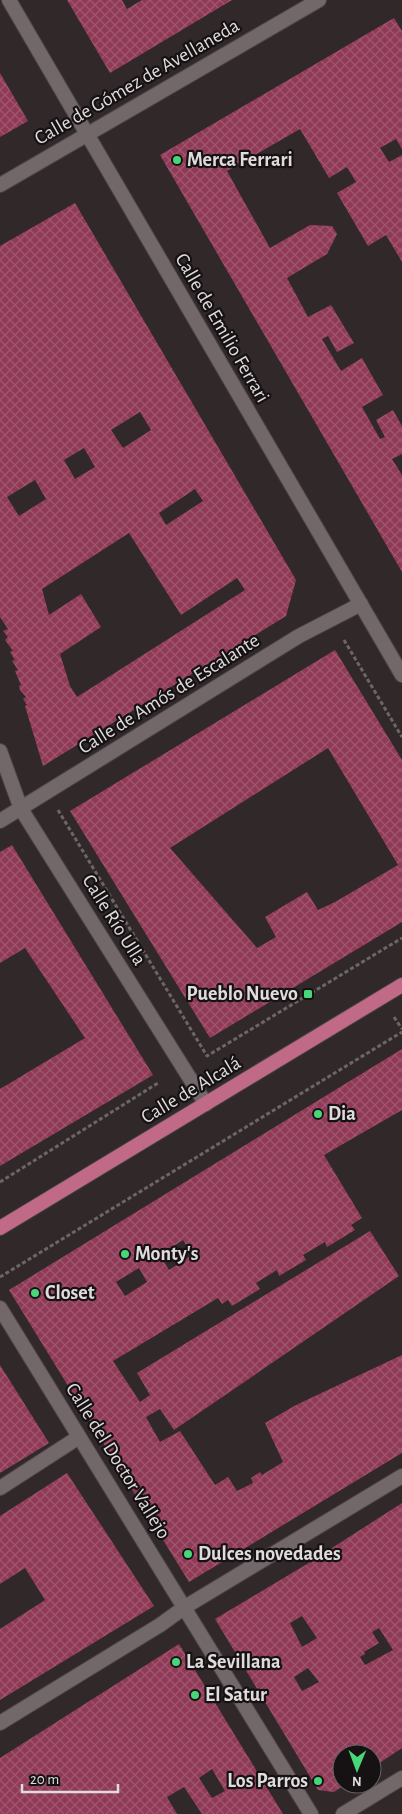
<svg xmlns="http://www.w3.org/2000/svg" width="402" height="1814" font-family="'Alegreya Sans',sans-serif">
<defs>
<pattern id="building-cross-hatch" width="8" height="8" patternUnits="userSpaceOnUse" patternTransform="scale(1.25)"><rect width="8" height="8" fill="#903a58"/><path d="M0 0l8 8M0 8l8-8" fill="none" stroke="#9f566f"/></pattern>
</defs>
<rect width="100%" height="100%" fill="#31282a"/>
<g fill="url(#building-cross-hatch)" fill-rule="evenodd">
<path d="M67,0H122L127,9L142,0H232L110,73Z"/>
<path d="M394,18L402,31V149L396,139L380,148L389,162L402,155V262L386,235L368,246L337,193L356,182L347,167L329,178L300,129L227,171L270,248L310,225L332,226L337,234L327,254L287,278L308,317L331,305L354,343L337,352L328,336L322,339L341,371L362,358L383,395L362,407L380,439L385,437L376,420L393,410L402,426V454L392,459L402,475V572L160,155Z"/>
<path d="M0,73L28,121L0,137Z"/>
<path d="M75,203L296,580L286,616L43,766L25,706L27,705L23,699L26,697L20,690L19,686L21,685L15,671L18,670L12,661L15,660L10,652L13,651L5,640L8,637L3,631L8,629L0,617V246ZM140,412L151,430L123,448L111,430ZM84,448L95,467L75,479L64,460ZM35,480L46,499L19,516L7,497ZM195,489L203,501L166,525L159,513ZM129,533L181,615L237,578L245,590L77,697L70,686L60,654L101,627L81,594L49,615L42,589Z"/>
<path d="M335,650L402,760V922L210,1038L70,811ZM328,748L398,865L335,902L318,910L307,892L265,917L276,937L257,948L170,848Z"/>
<path d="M12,845L153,1075L0,1166V1089L85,1038L25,948L0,963V852Z"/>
<path d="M402,1049V1110L324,1155L362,1218L351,1225L355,1230L327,1247L325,1242L303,1255L306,1260L279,1276L277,1270L256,1283L260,1289L232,1306L228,1300L222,1304L218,1298L113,1361L140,1402L150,1395L137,1373L370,1231L399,1276L174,1430L160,1409L146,1417L160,1442L180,1431L215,1485L228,1477L237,1491L253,1483L251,1478L260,1472L262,1475L283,1462L265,1423L296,1405L402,1355V1453L189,1582L9,1290ZM183,1240L192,1255L169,1270L160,1255ZM139,1268L147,1282L125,1296L116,1282Z"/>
<path d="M0,1365L49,1443L0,1473Z"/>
<path d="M67,1473L154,1606L0,1700V1629L45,1600L25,1568L0,1584V1516Z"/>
<path d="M402,1503V1748L372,1768V1754H342V1784H346L334,1792L318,1790L215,1619L307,1564ZM302,1616L317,1638L302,1647L290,1623ZM379,1628L393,1650L365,1665L360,1657L365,1654L364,1652L379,1643L372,1632ZM308,1668L319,1682L302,1691L294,1677Z"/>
<path d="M179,1644L283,1814H202L184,1787L167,1797L177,1814H0V1758ZM212,1769L225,1791L212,1798L199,1778Z"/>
</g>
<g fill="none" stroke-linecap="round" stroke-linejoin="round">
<g stroke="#4d4647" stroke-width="16">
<g id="minor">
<path d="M9,0L402,675"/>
<path d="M0,185L319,0"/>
<path d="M0,751L21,809L206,1104"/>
<path d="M0,821L299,636L361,604"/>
<path d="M0,1308L311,1814"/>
<path d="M0,1488L79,1437"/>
<path d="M0,1723L160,1625L185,1607L402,1476"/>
<path d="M343,1814L402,1778"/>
</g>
</g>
<g stroke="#4d4647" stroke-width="16">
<path id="primary" d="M0,1228L402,985"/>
</g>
<g stroke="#6d6667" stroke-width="3" stroke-dasharray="4 2.5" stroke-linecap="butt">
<path d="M344,640L402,737"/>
<path d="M58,810L207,1056L402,938"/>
<path d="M394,1017L402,1029"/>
<path d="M0,1182L158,1083"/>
<path d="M0,1277L402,1032"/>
</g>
<use href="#minor" stroke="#72686a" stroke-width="14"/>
<use href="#primary" stroke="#c16a87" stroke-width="14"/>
</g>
<g fill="#48d778" stroke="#161213" stroke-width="2">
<circle cx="177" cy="160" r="5"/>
<rect x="303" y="989" width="10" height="10" rx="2.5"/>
<circle cx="318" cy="1114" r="5"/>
<circle cx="125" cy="1254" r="5"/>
<circle cx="35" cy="1293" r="5"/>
<circle cx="188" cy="1554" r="5"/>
<circle cx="176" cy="1662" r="5"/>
<circle cx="195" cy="1695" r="5"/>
<circle cx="318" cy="1781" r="5"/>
</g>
<g text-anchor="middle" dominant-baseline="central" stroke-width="4.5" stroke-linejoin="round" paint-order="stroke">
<g font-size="20" fill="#e0dbdc" stroke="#161213">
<text transform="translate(137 82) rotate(-30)">Calle de Gómez de Avellaneda</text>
<text transform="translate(222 328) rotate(60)">Calle de Emilio Ferrari</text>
<text transform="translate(169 694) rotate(-32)">Calle de Amós de Escalante</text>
<text transform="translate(114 920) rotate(58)">Calle Río Ulla</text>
<text transform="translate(191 1090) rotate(-31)">Calle de Alcalá</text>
<text transform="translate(118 1461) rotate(58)">Calle del Doctor Vallejo</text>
</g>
<g font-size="20" font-weight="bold" fill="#e0dbdc" stroke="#161213" text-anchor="start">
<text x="187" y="160">Merca Ferrari</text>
<text x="298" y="994" text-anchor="end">Pueblo Nuevo</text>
<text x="328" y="1114">Dia</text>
<text x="135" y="1254">Monty's</text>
<text x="45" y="1293">Closet</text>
<text x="198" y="1554">Dulces novedades</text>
<text x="186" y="1662">La Sevillana</text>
<text x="205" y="1695">El Satur</text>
<text x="308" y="1781" text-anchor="end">Los Parros</text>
</g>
</g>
<g transform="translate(357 1769) rotate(181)"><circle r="24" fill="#161213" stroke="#676263"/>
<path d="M0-4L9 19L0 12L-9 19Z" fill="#48d778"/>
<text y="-8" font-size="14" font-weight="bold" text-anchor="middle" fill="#e0dbdc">N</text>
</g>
<path d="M22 1784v8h96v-8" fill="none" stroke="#e0dbdc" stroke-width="2.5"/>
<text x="30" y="1784" font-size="15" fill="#e0dbdc" stroke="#161213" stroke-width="4" paint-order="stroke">20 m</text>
</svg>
